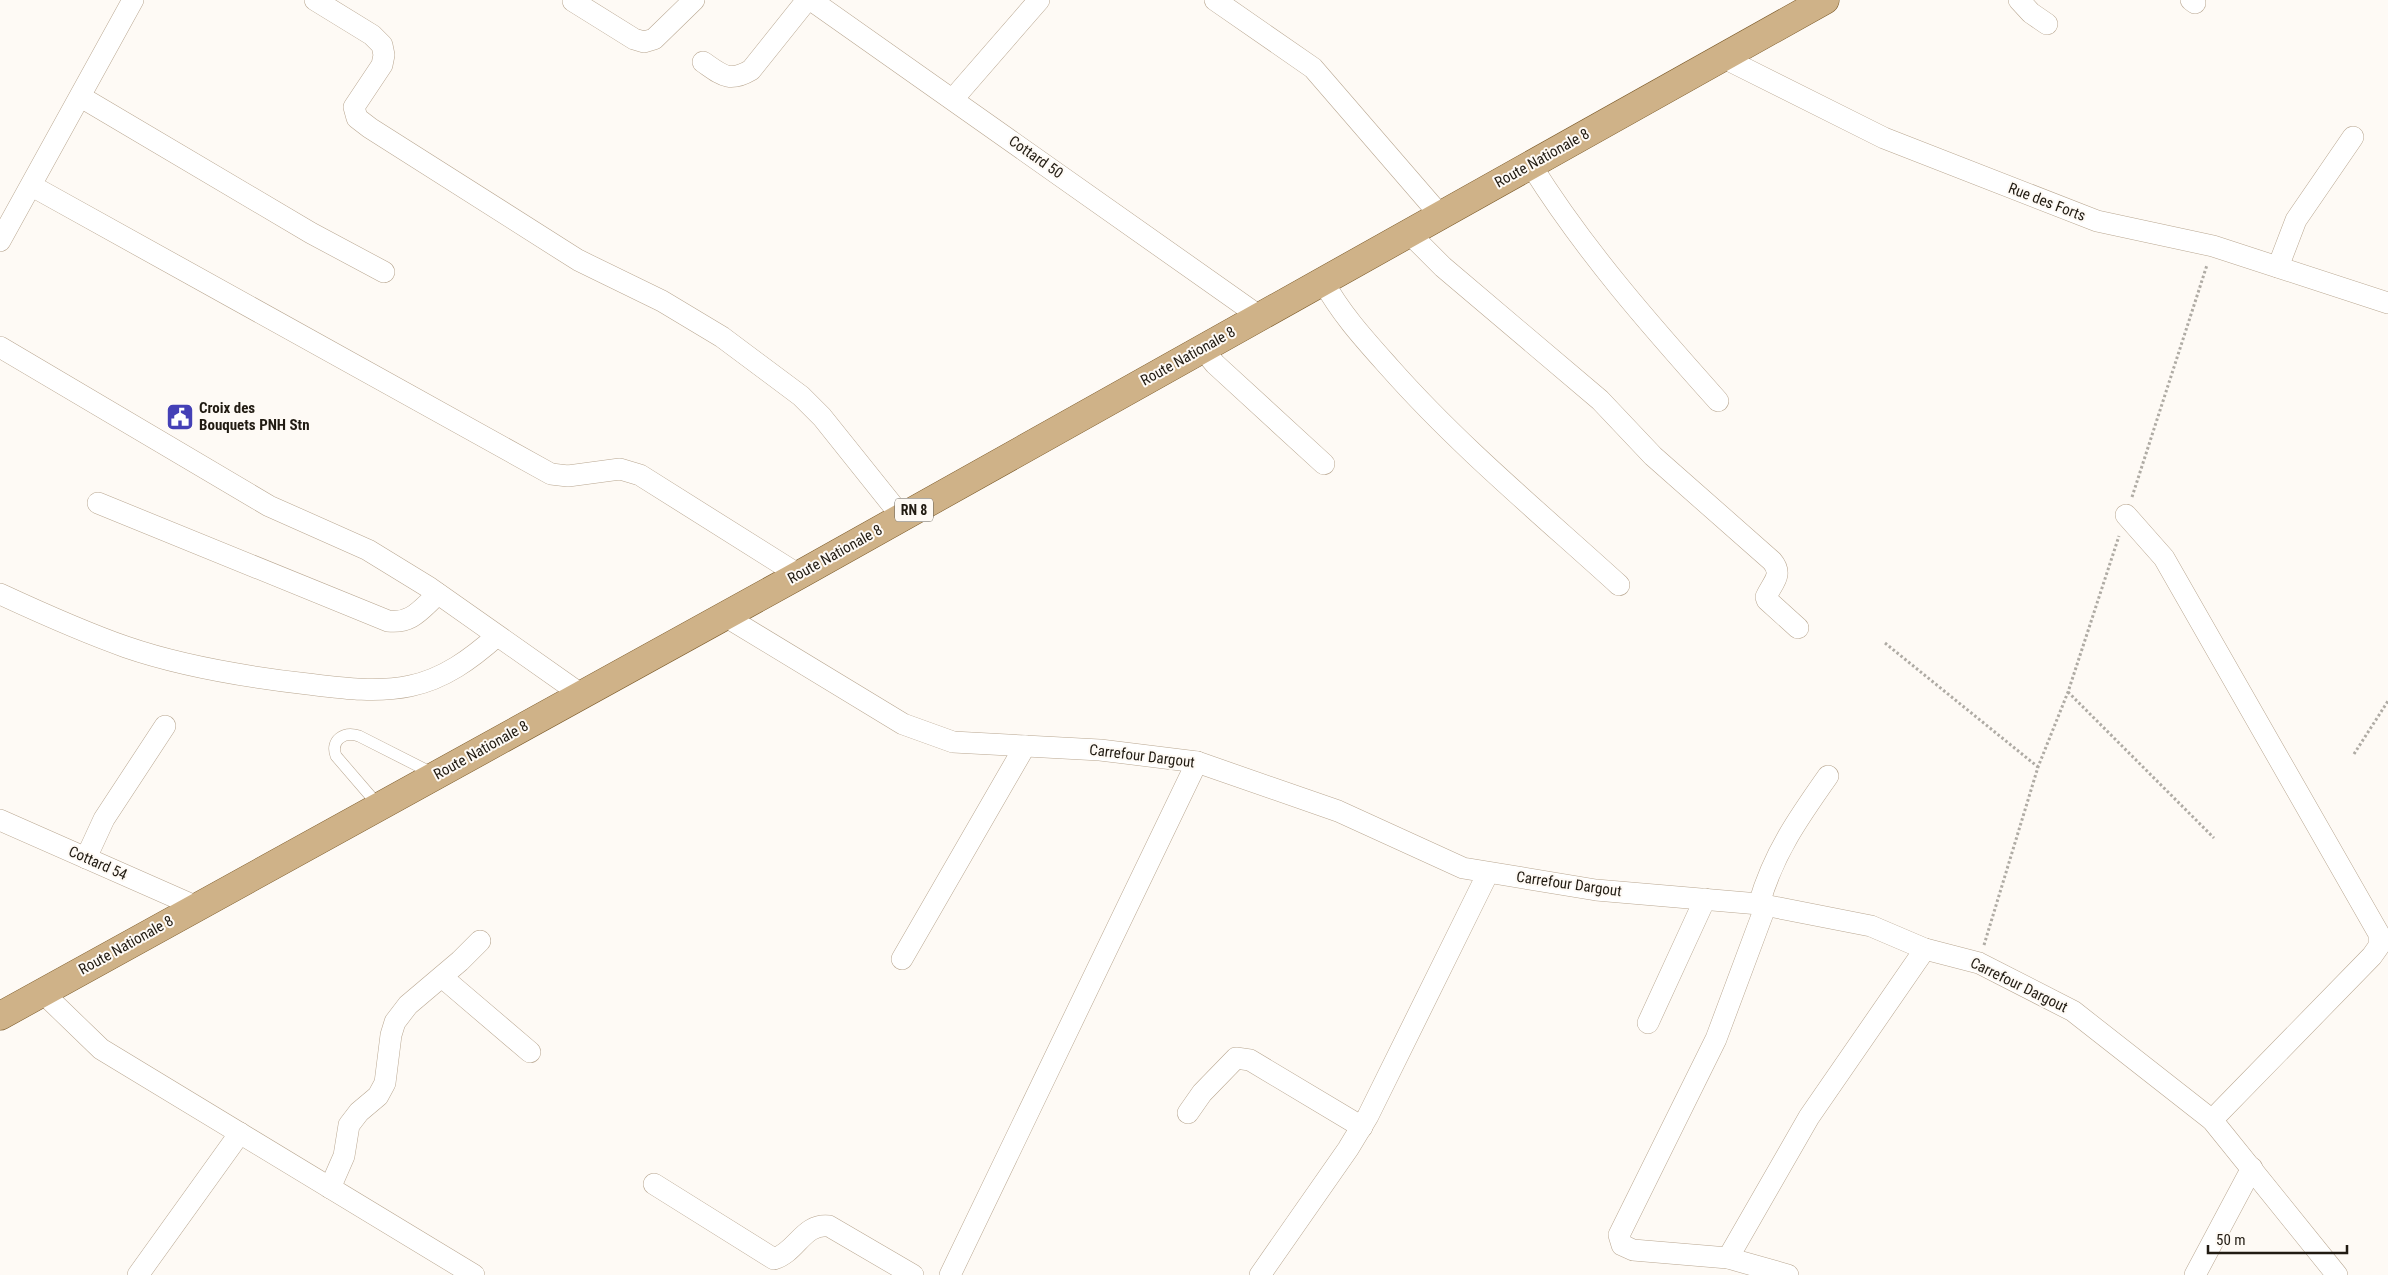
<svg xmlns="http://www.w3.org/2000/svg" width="2388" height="1275" font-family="'Roboto Condensed',sans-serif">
<rect width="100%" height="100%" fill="#fefaf5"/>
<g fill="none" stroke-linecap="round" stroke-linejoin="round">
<g stroke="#b9a791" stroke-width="12">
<path id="lane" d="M379,806L336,756C330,740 344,731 359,736L434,774"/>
</g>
<g stroke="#b9a791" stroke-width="22">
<g id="street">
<path d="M315,0L372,35L382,45L384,55L382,65L354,107L357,118L370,128L578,260L662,301L722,337L801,396L822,417L902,517"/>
<path d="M811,0L1259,316"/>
<path d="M1215,0L1313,68L1440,215"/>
<path d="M2019,0L2031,13L2047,24"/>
<path d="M2191,0L2195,3"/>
<path d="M573,1L634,39L644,42L654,39L694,0"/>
<path d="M1722,57L1884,138L2097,221L2213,246L2388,303"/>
<path d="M703,62C722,75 729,83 751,70L807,0"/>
<path d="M81,97L311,233L384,272"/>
<path d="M953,99L1039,0"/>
<path d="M1531,165C1584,250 1651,326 1718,401"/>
<path d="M32,186L551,474L568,476L620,469L640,475L799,575"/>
<path d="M1409,233L1443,267L1600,400L1653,456L1772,561C1784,575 1772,583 1766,597L1767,600L1798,628"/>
<path d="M0,241L133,0"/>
<path d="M2278,267L2296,220L2353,137"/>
<path d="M1323,281C1341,314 1365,340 1390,368C1459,446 1541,514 1619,585"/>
<path d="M0,347L269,506L368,550L430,588L582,695"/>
<path d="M1202,348L1215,364L1324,464"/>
<path d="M98,503L388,621C412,624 421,609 438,594"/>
<path d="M2126,515L2164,558L2379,934V946L2372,956L2212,1120"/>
<path d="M0,594C41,613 83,632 126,647C184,667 247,677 308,684C341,688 376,693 410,686C444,679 471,659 497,636"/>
<path d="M725,616L903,724L953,742L1100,750L1197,762L1338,811L1463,868L1596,890L1759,904L1871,926L1925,949L1979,963L2073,1011L2212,1120L2337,1275"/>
<path d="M0,820L195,906"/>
<path d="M86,858L104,819L165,726"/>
<path d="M1759,904C1773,854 1799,817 1828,776"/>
<path d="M1766,905L1716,1039L1619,1235L1622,1245L1633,1250L1728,1258L1788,1275"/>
<path d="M902,959L1025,746"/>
<path d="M442,977L530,1052"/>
<path d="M42,992L101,1049L474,1275"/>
<path d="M1648,1023L1705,899"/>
<path d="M1188,1113L1202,1093L1236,1058L1250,1060L1362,1127"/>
<path d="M654,1184L774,1259C797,1252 803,1223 829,1226L913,1275"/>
<path d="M330,1188L344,1156L349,1125L359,1112L378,1096L385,1083L391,1035L395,1022L408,1005L460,961L480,941"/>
<path d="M1728,1258L1809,1117L1925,949"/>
<path d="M138,1275L240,1133"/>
<path d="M950,1275L1197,762"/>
<path d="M1260,1275L1348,1149L1368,1116L1488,873"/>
<path d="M2195,1275L2252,1168"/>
</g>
</g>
<g stroke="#7d5c2b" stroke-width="29">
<path id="primary" d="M0,1016L799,575L1825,0"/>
</g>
<g stroke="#afaba4" stroke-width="3" stroke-dasharray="2.5 2.5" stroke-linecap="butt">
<path d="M2132,497L2207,265"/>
<path d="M1885,643L2038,767"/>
<path d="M2068,692L2214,838"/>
<path d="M2354,754L2388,701"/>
<path d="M1984,945L2038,767L2068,692L2119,536"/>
</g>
<use href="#lane" stroke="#fff" stroke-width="11"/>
<use href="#street" stroke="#fff" stroke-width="21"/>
<use href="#primary" stroke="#cfb288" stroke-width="28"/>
</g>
<defs>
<g id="civic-square" transform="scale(1.4375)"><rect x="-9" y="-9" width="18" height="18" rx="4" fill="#4440b6" stroke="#fefaf5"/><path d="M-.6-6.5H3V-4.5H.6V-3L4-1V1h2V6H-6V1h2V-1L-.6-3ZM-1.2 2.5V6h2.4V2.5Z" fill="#fff"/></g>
</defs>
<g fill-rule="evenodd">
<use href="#civic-square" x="180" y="417"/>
</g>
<g text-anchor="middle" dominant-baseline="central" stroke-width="4" stroke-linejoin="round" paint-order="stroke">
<rect fill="#fefaf5" stroke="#635e56" stroke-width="1" x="895" y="498.5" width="38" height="23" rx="4"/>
<g font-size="14" font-weight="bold" fill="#211b12">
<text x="914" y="510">RN 8</text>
</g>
<g font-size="15" fill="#211b12" stroke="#fefaf5">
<text transform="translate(1036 157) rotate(35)">Cottard 50</text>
<text transform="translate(1542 158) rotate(-29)">Route Nationale 8</text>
<text transform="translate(2047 202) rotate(21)">Rue des Forts</text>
<text transform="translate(1188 356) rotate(-29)">Route Nationale 8</text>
<text transform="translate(835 554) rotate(-29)">Route Nationale 8</text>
<text transform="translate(481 750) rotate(-29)">Route Nationale 8</text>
<text transform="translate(1142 756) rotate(7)">Carrefour Dargout</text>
<text transform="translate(98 863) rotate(24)">Cottard 54</text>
<text transform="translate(1569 884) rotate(8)">Carrefour Dargout</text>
<text transform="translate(126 945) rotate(-29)">Route Nationale 8</text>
<text transform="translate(2019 985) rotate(26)">Carrefour Dargout</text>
</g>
<g font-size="15" font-weight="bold" fill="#211b12" stroke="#fefaf5" text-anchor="start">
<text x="199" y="408">Croix des<tspan x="199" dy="17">Bouquets PNH Stn</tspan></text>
</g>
</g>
<path d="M2208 1245v8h139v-8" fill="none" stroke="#211b12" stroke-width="2.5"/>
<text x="2216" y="1245" font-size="15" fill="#211b12" stroke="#fefaf5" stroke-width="4" paint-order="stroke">50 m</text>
</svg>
